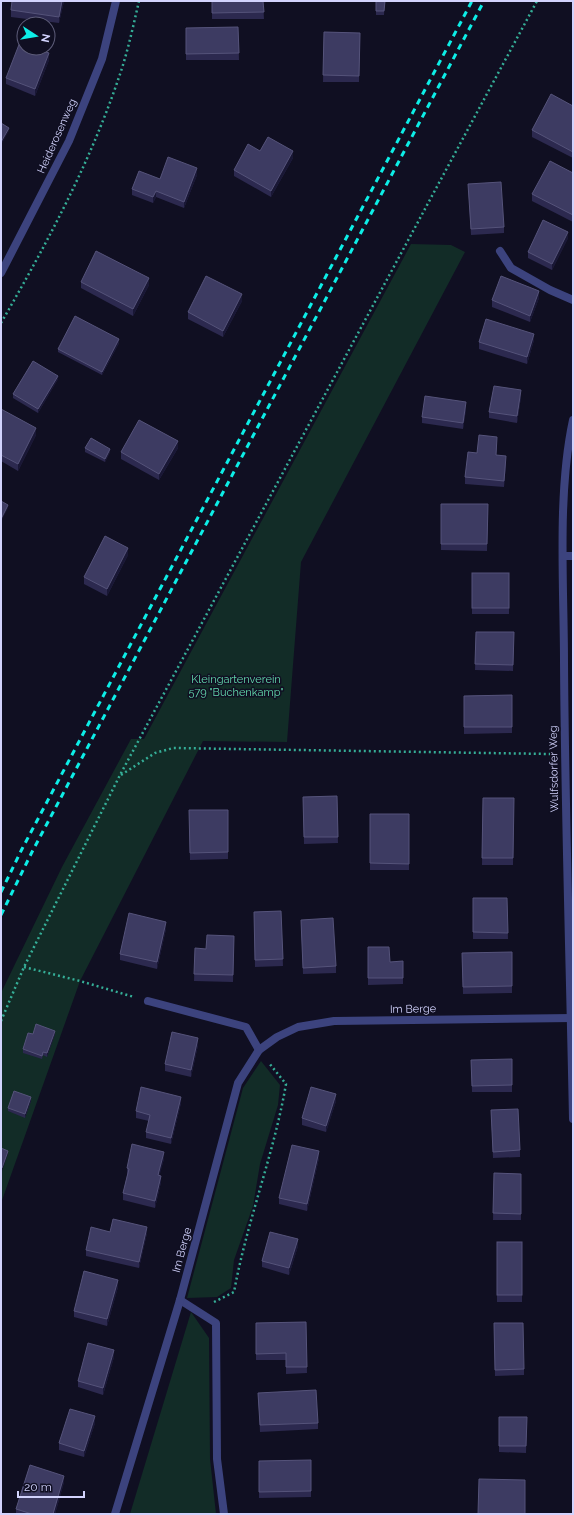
<svg xmlns="http://www.w3.org/2000/svg" width="574" height="1515" font-family="Raleway,sans-serif">
<rect width="100%" height="100%" fill="#100f22"/>
<g fill="#122c27">
<path d="M411,244L451,245L465,252L301,562L287,742L203,741L80,981L1,1203V993L62,867L131,739H144Z"/>
<path d="M261,1061L280,1085L278,1105L260,1164L253,1206L234,1260L231,1288L217,1297L187,1298L243,1088Z"/>
<path d="M191,1312L209,1338L210,1459L216,1514H130Z"/>
</g>
<g fill="none" stroke-linecap="round" stroke-linejoin="round">
<g stroke="#35ae97" stroke-width="2.5" stroke-dasharray="2 3" stroke-linecap="butt">
<path d="M1,323C46,245 89,165 118,80C127,55 133,27 139,1"/>
<path d="M121,775L155,753L173,748L550,754"/>
<path d="M24,967L80,981L134,997"/>
<path d="M1,1021L24,967L120,775L537,1"/>
<path d="M214,1302L234,1292C247,1221 274,1154 286,1084L269,1063"/>
</g>
<path stroke="#3c437e" stroke-width="8" d="M500,251L511,268L550,290L573,300"/>
<g stroke="#3c437e" stroke-width="8">
<path d="M1,273L69,141L102,59L116,1"/>
<path d="M573,420C557,494 564,586 564,662C565,814 570,967 573,1119"/>
<path d="M563,556H573"/>
<path d="M148,1001L246,1027L259,1050"/>
<path d="M180,1300L216,1323L217,1459L224,1514"/>
<path d="M115,1514L180,1300L238,1083L259,1050L277,1037L298,1027L334,1021L573,1018"/>
</g>
<g stroke="#0deee7" stroke-width="3" stroke-dasharray="6 5" stroke-linecap="butt">
<path d="M1,892L22,849L472,1"/>
<path d="M1,915L32,852L484,1"/>
</g>
</g>
<g fill="#2c294f">
<path d="M64,1L59,23L11,17V10Z"/>
<path d="M212,1H263L264,19H212Z"/>
<path d="M376,1H385L384,15H376Z"/>
<path d="M238,27L239,60H186V28Z"/>
<path d="M324,32L360,33L359,82H323Z"/>
<path d="M49,60L35,96L6,84V78Z"/>
<path d="M573,106V158L532,137V130Z"/>
<path d="M260,151L293,158L271,197L234,176V170Z"/>
<path d="M573,173V222L532,201V194Z"/>
<path d="M197,175L184,208L156,197L153,203L132,195V189L160,179Z"/>
<path d="M468,184L504,227V233L471,235Z"/>
<path d="M568,238L552,270L528,258V252Z"/>
<path d="M81,282L149,285L133,316L81,288Z"/>
<path d="M539,298L530,322L492,307V300Z"/>
<path d="M242,301L223,337L188,319V312Z"/>
<path d="M534,340L527,364L479,349V342Z"/>
<path d="M119,343L102,375L58,352V349Z"/>
<path d="M58,379L38,413L13,398V394Z"/>
<path d="M521,397L517,423L489,418V412Z"/>
<path d="M1,409L36,435L18,471L1,461Z"/>
<path d="M466,409L463,429L422,423V417Z"/>
<path d="M497,444L496,455L506,463L504,487L465,484V477L477,453Z"/>
<path d="M85,448L110,452L105,462L85,452Z"/>
<path d="M178,448L159,480L121,459V452Z"/>
<path d="M441,504H488L487,551L441,550Z"/>
<path d="M128,555L107,596L84,584V577Z"/>
<rect x="472" y="573" width="37" height="41"/>
<path d="M476,632H514L513,671L475,670Z"/>
<path d="M512,695V733L464,734V696Z"/>
<path d="M337,796L338,843L304,844L303,797Z"/>
<path d="M483,798H514L513,865H482Z"/>
<path d="M189,810H228V859L190,860Z"/>
<rect x="370" y="814" width="39" height="56"/>
<path d="M473,898H507L508,939H473Z"/>
<path d="M281,911L283,966L255,967L254,912Z"/>
<path d="M301,920L336,966V973L303,974Z"/>
<path d="M166,929L157,969L120,960V954Z"/>
<path d="M234,936L233,982L194,981L195,948L206,949Z"/>
<path d="M368,947L390,962L403,961V984L368,985Z"/>
<path d="M512,952V993L463,994L462,953Z"/>
<path d="M33,1034H55L47,1057L43,1055L42,1059L23,1053V1049Z"/>
<path d="M198,1045L191,1077L165,1071V1064Z"/>
<path d="M471,1060L512,1085V1092H472Z"/>
<path d="M31,1101L25,1118L8,1111V1108Z"/>
<path d="M336,1101L326,1132L302,1125V1118Z"/>
<path d="M181,1103L171,1144L146,1138V1132L149,1121L136,1118V1111Z"/>
<path d="M491,1110L520,1150V1157L493,1158Z"/>
<path d="M319,1158L307,1211L279,1204V1198Z"/>
<path d="M164,1159L159,1175L161,1182L155,1208L123,1200V1193L127,1175V1168Z"/>
<path d="M494,1173L521,1174V1220H493Z"/>
<path d="M110,1232L147,1233L139,1268L86,1256V1250Z"/>
<rect x="497" y="1242" width="25" height="60"/>
<path d="M298,1246L289,1275L262,1267V1261Z"/>
<path d="M118,1287L107,1326L74,1317V1311Z"/>
<path d="M306,1322L307,1373L286,1374V1360H256V1323Z"/>
<path d="M494,1323L524,1369V1375L495,1376Z"/>
<path d="M114,1357L103,1395L78,1387V1381Z"/>
<path d="M258,1393L318,1423V1429L260,1432Z"/>
<path d="M499,1417H527L526,1453L499,1452Z"/>
<path d="M95,1423L84,1457L59,1450V1443Z"/>
<path d="M259,1461L311,1491V1497L259,1498Z"/>
<path d="M64,1482L55,1514H16V1509Z"/>
</g>
<g fill="#191735">
<path d="M62,1H64L59,23V17Z"/>
<path d="M49,53V60L35,96V89Z"/>
<path d="M9,128V131L1,145V142Z"/>
<path d="M293,151V158L271,197V191Z"/>
<path d="M197,168V175L184,208V202Z"/>
<path d="M156,191V197L153,203V197Z"/>
<path d="M568,232V238L552,270V264Z"/>
<path d="M149,278V285L133,316V309Z"/>
<path d="M539,291V298L530,322V316Z"/>
<path d="M242,294V301L223,337V331Z"/>
<path d="M534,334V340L527,364V357Z"/>
<path d="M119,339V343L102,375V372Z"/>
<path d="M58,376V379L38,413V409Z"/>
<path d="M521,390V397L517,423V416Z"/>
<path d="M466,402V409L463,429V423Z"/>
<path d="M36,428V435L18,471V464Z"/>
<path d="M178,441V448L159,480V474Z"/>
<path d="M110,449V452L105,462V459Z"/>
<path d="M506,456V463L504,487V481Z"/>
<path d="M8,505V508L1,522V519Z"/>
<path d="M128,548V555L107,596V589Z"/>
<path d="M166,922V929L157,969V962Z"/>
<path d="M55,1031V1034L47,1057V1053Z"/>
<path d="M198,1038V1045L191,1077V1070Z"/>
<path d="M336,1094V1101L326,1132V1126Z"/>
<path d="M31,1097V1101L25,1118V1114Z"/>
<path d="M181,1097V1103L171,1144V1138Z"/>
<path d="M8,1151V1154L2,1171V1168Z"/>
<path d="M319,1151V1158L307,1211V1204Z"/>
<path d="M164,1152V1159L158,1182V1175Z"/>
<path d="M161,1176V1182L155,1208V1201Z"/>
<path d="M147,1227V1233L139,1268V1262Z"/>
<path d="M298,1239V1246L289,1275V1268Z"/>
<path d="M118,1280V1287L107,1326V1319Z"/>
<path d="M114,1350V1357L103,1395V1388Z"/>
<path d="M95,1416V1423L84,1457V1451Z"/>
<path d="M64,1476V1482L55,1514H53Z"/>
</g>
<g fill="#3d3b62" stroke="#55537a">
<path d="M12,1H62L59,17L11,10Z"/>
<path d="M212,1H263L264,12L212,13Z"/>
<path d="M376,1H385L384,11H376Z"/>
<path d="M238,27L239,53L186,54V28Z"/>
<path d="M324,32L360,33L359,76L323,75Z"/>
<path d="M20,42L24,44V48H35L49,53L35,89L6,78Z"/>
<path d="M551,94L573,106V152L532,130Z"/>
<path d="M1,123L9,128L1,142Z"/>
<path d="M268,137L293,151L271,191L234,170L248,144L260,151Z"/>
<path d="M168,157L197,168L184,202L156,191L153,197L132,189L139,171L160,179Z"/>
<path d="M550,161L573,173V215L532,194Z"/>
<path d="M501,182L504,227L471,229L468,184Z"/>
<path d="M543,220L568,232L552,264L528,252Z"/>
<path d="M96,251L149,278L133,309L81,282Z"/>
<path d="M206,276L242,294L223,331L188,312Z"/>
<path d="M501,276L539,291L530,316L492,300Z"/>
<path d="M75,316L119,339L102,372L58,349Z"/>
<path d="M486,319L534,334L527,357L479,342Z"/>
<path d="M33,361L58,376L38,409L13,394Z"/>
<path d="M494,386L521,390L517,416L489,412Z"/>
<path d="M425,396L466,402L463,423L422,417Z"/>
<path d="M1,409L36,428L18,464L1,455Z"/>
<path d="M139,420L178,441L159,474L121,452Z"/>
<path d="M479,435L497,437L496,455L506,456L504,481L465,477L468,452L477,453Z"/>
<path d="M91,438L110,449L105,459L85,448Z"/>
<path d="M1,501L8,505L1,519Z"/>
<path d="M441,504H488L487,544H441Z"/>
<path d="M105,536L128,548L107,589L84,577Z"/>
<rect x="472" y="573" width="37" height="35"/>
<path d="M476,632H514L513,665L475,664Z"/>
<path d="M512,695V727H464V696Z"/>
<path d="M337,796L338,837H304L303,797Z"/>
<path d="M483,798H514L513,858H482Z"/>
<path d="M189,810H228V852L190,853Z"/>
<path d="M370,814H409V864L370,863Z"/>
<path d="M473,898H507L508,933L473,932Z"/>
<path d="M281,911L283,959L255,960L254,912Z"/>
<path d="M129,913L166,922L157,962L120,954Z"/>
<path d="M333,918L336,966L303,968L301,920Z"/>
<path d="M207,935L234,936L233,975L194,974L195,948L206,949Z"/>
<path d="M368,947H389L390,962L403,961V978H368Z"/>
<path d="M512,952V986L463,987L462,953Z"/>
<path d="M36,1024L55,1031L47,1053L43,1052L42,1056L23,1049L28,1033L33,1034Z"/>
<path d="M172,1032L198,1038L191,1070L165,1064Z"/>
<path d="M512,1059V1085L472,1086L471,1060Z"/>
<path d="M141,1087L181,1097L171,1138L146,1132L150,1115L136,1111Z"/>
<path d="M311,1087L336,1094L326,1126L302,1118Z"/>
<path d="M14,1091L31,1097L25,1114L8,1108Z"/>
<path d="M518,1109L520,1150L493,1152L491,1110Z"/>
<path d="M132,1144L164,1152L158,1175L161,1176L155,1201L123,1193L129,1169L127,1168Z"/>
<path d="M292,1145L319,1151L307,1204L279,1198Z"/>
<path d="M1,1148L8,1151L2,1168L1,1167Z"/>
<path d="M494,1173L521,1174V1214L493,1213Z"/>
<path d="M113,1219L147,1227L139,1262L86,1250L91,1227L110,1232Z"/>
<path d="M270,1232L298,1239L289,1268L262,1261Z"/>
<rect x="497" y="1242" width="25" height="53"/>
<path d="M84,1271L118,1280L107,1319L74,1311Z"/>
<path d="M306,1322L307,1367H286V1353L256,1354V1323Z"/>
<path d="M494,1323H523L524,1369L495,1370Z"/>
<path d="M88,1343L114,1350L103,1388L78,1381Z"/>
<path d="M316,1390L318,1423L260,1425L258,1393Z"/>
<path d="M70,1409L95,1416L84,1451L59,1443Z"/>
<path d="M499,1417H527L526,1446H499Z"/>
<path d="M311,1460V1491L259,1492V1461Z"/>
<path d="M30,1465L64,1476L53,1514H32L16,1509Z"/>
<path d="M479,1479L525,1480V1514H478Z"/>
</g>
<g text-anchor="middle" dominant-baseline="central" stroke-width="3" stroke-linejoin="round" paint-order="stroke">
<g font-size="11" fill="#d2d3fd" stroke="#100f22">
<text transform="translate(57 136) rotate(-66)">Heiderosenweg</text>
<text transform="translate(554 769) rotate(-91)">Wulfsdorfer Weg</text>
<text transform="translate(413 1009) rotate(-1)">Im Berge</text>
<text transform="translate(182 1250) rotate(-75)">Im Berge</text>
</g>
<g font-size="11" fill="#62d9ac" stroke="#100f22">
<text x="236" y="679">Kleingartenverein<tspan x="236" dy="13">579 "Buchenkamp"</tspan></text>
</g>
</g>
<rect width="574" height="1515" fill="none" stroke="#d2d3fd" stroke-width="4"/>
<g transform="translate(36 36) rotate(102)"><circle r="19" fill="#100f22" stroke="#5e5d7a"/>
<path d="M0-3L7 15L0 10L-7 15Z" fill="#0deee7"/>
<text y="-6" font-size="11" font-weight="bold" text-anchor="middle" fill="#d2d3fd">N</text>
</g>
<path d="M18 1491v6h66v-6" fill="none" stroke="#d2d3fd" stroke-width="2"/>
<text x="24" y="1491" font-size="12" fill="#d2d3fd" stroke="#100f22" stroke-width="3" paint-order="stroke">20 m</text>
</svg>
